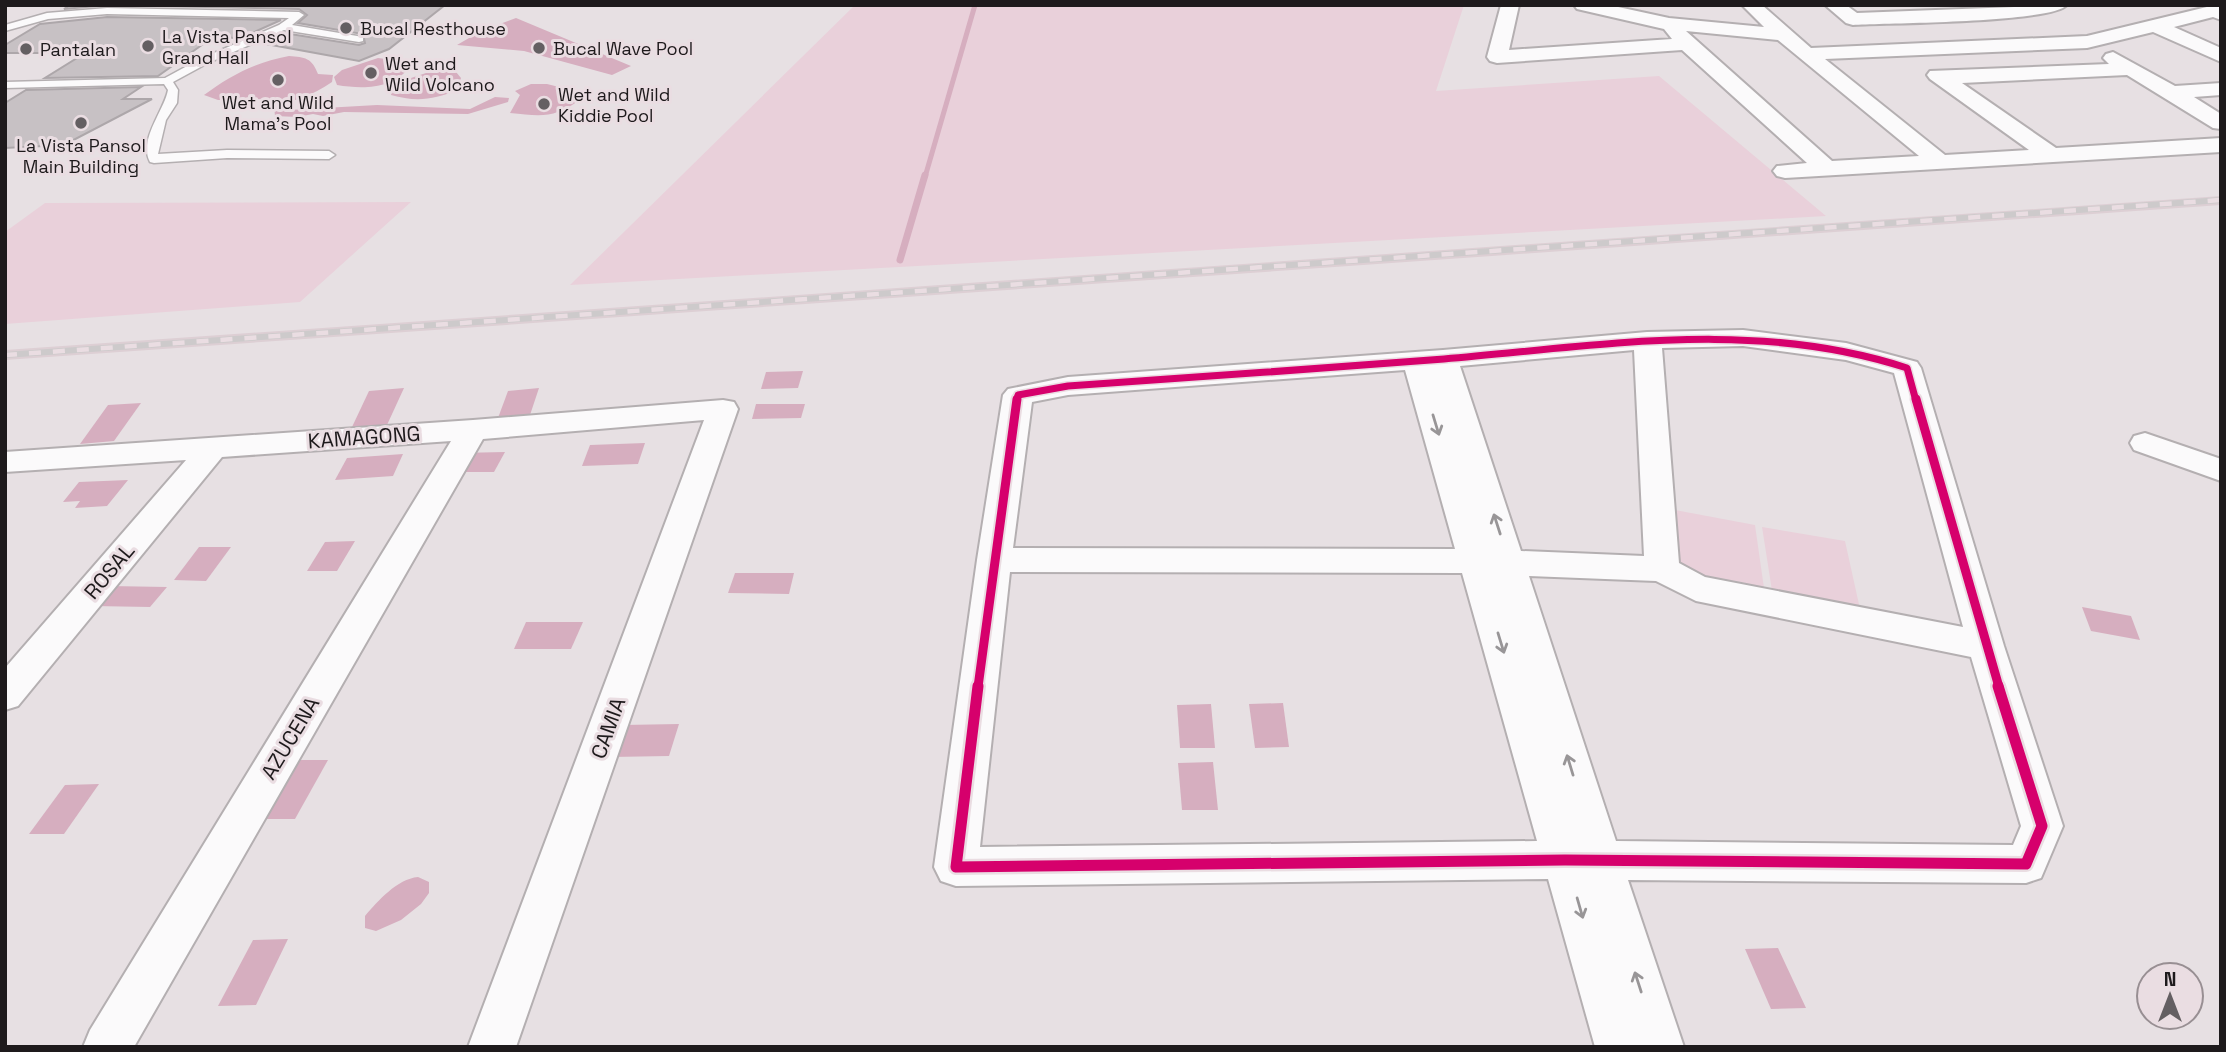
<svg xmlns="http://www.w3.org/2000/svg" width="2226" height="1052" font-family="'Space Grotesk',sans-serif">
<rect width="100%" height="100%" fill="#e7e0e3"/>
<path fill="#ddcfd4" d="M2221,196V205L5,360V350Z"/>
<g fill="#e9d0da">
<path d="M855,5H1464L1436,91L1659,76L1826,216L570,285Z"/>
<path d="M411,202L300,302L5,324V232L45,203Z"/>
<path d="M1675,510L1755,525L1767,609L1681,592Z"/>
<path d="M1762,527L1845,541L1864,627L1775,610Z"/>
</g>
<g fill="#d6aebf">
<path d="M516,18L631,66L612,75L524,51L457,45L481,31Z"/>
<path d="M289,56C305,57 312,58 318,74L333,75L332,82C312,95 296,103 272,103L268,99L218,100L204,95C231,75 256,62 289,56Z"/>
<path d="M378,58L402,61L409,68C391,90 361,89 337,85L334,77L342,70Z"/>
<path d="M447,71L456,72L461,78L457,90C434,100 415,102 391,95L393,84L426,73Z"/>
<path d="M531,84H547L579,92L581,99C554,119 541,116 510,113L520,95L515,91Z"/>
<path d="M495,97L509,98L508,102L468,114L344,112L323,116L313,114L297,117L275,116L274,106H285L289,110L377,105L470,109Z"/>
<path d="M803,371L798,388L761,389L766,372Z"/>
<path d="M404,388L387,425L352,427L369,391Z"/>
<path d="M539,388L530,415L498,418L508,391Z"/>
<path d="M141,403L114,441L80,444L108,405Z"/>
<path d="M756,404H805L801,418L752,419Z"/>
<path d="M645,443L638,464L582,466L590,445Z"/>
<path d="M505,452L494,472H447L458,453Z"/>
<path d="M403,454L393,476L335,480L347,458Z"/>
<path d="M128,480L107,506L75,508L80,501L63,502L79,482Z"/>
<path d="M355,541L337,571H307L325,542Z"/>
<path d="M199,547H231L206,581L174,580Z"/>
<path d="M735,573H794L789,594L728,593Z"/>
<path d="M109,586L167,587L150,607L93,606Z"/>
<path d="M2082,607L2131,616L2140,640L2091,631Z"/>
<path d="M526,622H583L571,649H514Z"/>
<path d="M1283,703L1289,747L1255,748L1249,704Z"/>
<path d="M1211,704L1215,748H1180L1177,705Z"/>
<path d="M679,724L669,756L611,757L623,725Z"/>
<path d="M283,760H328L295,819H247Z"/>
<path d="M1213,762L1218,810H1182L1178,763Z"/>
<path d="M99,784L64,834H29L65,785Z"/>
<path d="M418,877L429,882V893L421,904L401,920L376,931L365,928V916C378,901 397,879 418,877Z"/>
<path d="M288,939L256,1005L218,1006L253,940Z"/>
<path d="M1778,948L1806,1008L1771,1009L1745,949Z"/>
</g>
<g fill="none" stroke-linecap="round" stroke-linejoin="round">
<path stroke="#d6aebf" stroke-width="5" d="M925,177L975,5"/>
<path stroke="#d6aebf" stroke-width="7" d="M900,260L925,175"/>
</g>
<g fill="#c7c1c4" stroke="#ada7aa" stroke-width="2">
<path d="M70,5H445L389,49L359,61L261,43L284,33L359,45L365,43L363,34L298,23L307,15L299,9L107,5L64,9Z"/>
<path d="M107,17L281,20L239,39L216,35L158,76L45,78L85,53H5V45L40,24Z"/>
<path d="M141,87L123,99H152L64,145L5,148V103L26,90Z"/>
</g>
<g fill="none" stroke-linecap="round" stroke-linejoin="round">
<g stroke="#b4afb1" stroke-width="3">
<path id="lane" d="M107,8L299,12L304,15L292,25L363,37V41L359,42L284,30L208,63L173,82L178,90L177,103L166,120L158,154L227,150L329,151L335,155L329,159L227,158L154,163L150,162C138,140 164,111 168,90L164,84L5,88V82L165,78L200,59L279,25L289,18L107,14L48,19L5,31V25L47,13Z"/>
</g>
<g stroke="#b4afb1" stroke-width="4">
<g id="street">
<path d="M1501,5H1519L1509,50L1672,39L1664,29L1577,9L1574,5H1609L1669,18L1764,27L1742,5H1762L1811,48L2087,36L2215,5L2221,7V20L2213,17L2174,27L2221,48V62L2153,32L2087,48L1825,59L1945,155L2029,150L1930,79L1927,75L1930,71L2109,64L2103,58L2106,54L2113,52L2175,86L2221,83V95L2194,97L2221,114V129L2213,128L2127,75L1962,83L2056,148L2221,138V152L1785,178L1777,176L1773,171L1777,166L1807,163L1682,50L1497,63L1490,61L1487,57ZM1686,31L1778,40L1919,156L1832,161Z"/>
<path d="M1825,5H1846L1857,13L2067,5C2051,23 1886,23 1853,25L1846,23Z"/>
<path d="M1743,330L1846,343L1917,362L1921,368L2004,646L2063,826L2041,878L2026,883L1628,880L1684,1047H1595L1548,879L956,886L941,881L934,867L977,560L1003,395L1008,389L1068,377L1443,350L1647,332ZM1743,346L1846,360L1894,373L1963,627L1705,577L1679,563L1662,348ZM1634,350L1644,556L1521,551L1460,366ZM1405,370L1455,549L1013,548L1032,402L1068,395ZM1010,572L1462,573L1537,841L980,847ZM1529,576L1656,581L1696,601L1971,657L2021,826L2013,845L1616,841Z"/>
<path d="M723,400L734,402L738,409L516,1047H468L704,420L483,439L134,1047H83L90,1030L451,441L222,457L18,706L5,710V668L186,460L5,472V452L473,420Z"/>
<path d="M2145,433L2221,459V481L2134,450L2130,443L2134,436Z"/>
</g>
</g>
<use href="#lane" fill="#fbfafb" fill-rule="evenodd"/>
<use href="#street" fill="#fbfafb" fill-rule="evenodd"/>
<g stroke="#cdcacb" stroke-width="6">
<path id="rail" d="M5,355L2221,200"/>
</g>
<use href="#rail" stroke="#eadde2" stroke-width="4.5" stroke-dasharray="12" stroke-linecap="butt"/>
<g stroke="#eadde2" stroke-width="10">
<path id="cycleway-far2" d="M1017,401L1018,395L1068,386C1193,377 1319,369 1444,359C1600,346 1754,318 1907,368L1916,401"/>
</g>
<g stroke="#eadde2" stroke-width="13">
<g id="cycleway-far1">
<path d="M1916,399L1999,687"/>
<path d="M978,687L1017,399"/>
</g>
</g>
<g stroke="#eadde2" stroke-width="16">
<path id="cycleway" d="M978,686L956,867L1565,860L2026,864L2042,826L1998,686"/>
</g>
<use href="#cycleway-far2" stroke="#d6006c" stroke-width="7"/>
<use href="#cycleway-far1" stroke="#d6006c" stroke-width="9"/>
<use href="#cycleway" stroke="#d6006c" stroke-width="11"/>
</g>
<defs><path id="oneway-shaft" d="M-6 0H5M1.5-3L5.5 0L1.5 3" fill="none" stroke-width="1.6" stroke-linecap="round" stroke-linejoin="round" transform="scale(1.75)"/></defs>
<g stroke="#989597">
<use href="#oneway-shaft" transform="translate(1436 425) rotate(73)"/>
<use href="#oneway-shaft" transform="translate(1497 524) rotate(-108)"/>
<use href="#oneway-shaft" transform="translate(1501 643) rotate(73)"/>
<use href="#oneway-shaft" transform="translate(1570 765) rotate(-107)"/>
<use href="#oneway-shaft" transform="translate(1580 908) rotate(74)"/>
<use href="#oneway-shaft" transform="translate(1638 982) rotate(-108)"/>
</g>
<g fill="#645f62" stroke="#eadde2" stroke-width="2.5">
<circle cx="346" cy="28" r="7"/>
<circle cx="148" cy="46" r="7"/>
<circle cx="539" cy="48" r="7"/>
<circle cx="26" cy="49" r="7"/>
<circle cx="371" cy="73" r="7"/>
<circle cx="278" cy="80" r="7"/>
<circle cx="544" cy="104" r="7"/>
<circle cx="81" cy="123" r="7"/>
</g>
<g text-anchor="middle" dominant-baseline="central" stroke-width="6" stroke-linejoin="round" paint-order="stroke">
<g font-size="18" fill="#1e1a1c" stroke="#eadde2" text-anchor="start">
<text x="360" y="28">Bucal Resthouse</text>
<text x="162" y="36">La Vista Pansol<tspan x="162" dy="21">Grand Hall</tspan></text>
<text x="553" y="48">Bucal Wave Pool</text>
<text x="40" y="49">Pantalan</text>
<text x="385" y="63">Wet and<tspan x="385" dy="21">Wild Volcano</tspan></text>
<text x="558" y="94">Wet and Wild<tspan x="558" dy="21">Kiddie Pool</tspan></text>
<text x="278" y="102" text-anchor="middle">Wet and Wild<tspan x="278" dy="21">Mama's Pool</tspan></text>
<text x="81" y="145" text-anchor="middle">La Vista Pansol<tspan x="81" dy="21">Main Building</tspan></text>
</g>
<g font-size="21" fill="#1e1a1c" stroke="#eadde2">
<text transform="translate(364 437) rotate(-4)">KAMAGONG</text>
<text transform="translate(109 571) rotate(-50)">ROSAL</text>
<text transform="translate(608 728) rotate(-70)">CAMIA</text>
<text transform="translate(290 738) rotate(-59)">AZUCENA</text>
</g>
</g>
<rect width="2226" height="1052" fill="none" stroke="#1e1a1c" stroke-width="14"/>
<g transform="translate(2170 996)"><circle r="33" fill="#eadde2" stroke="#988f93" stroke-width="2"/>
<path d="M0-5L12 26L0 18L-12 26Z" fill="#645f62"/>
<text y="-10" font-size="19" font-weight="bold" text-anchor="middle" fill="#1e1a1c">N</text>
</g>
</svg>
